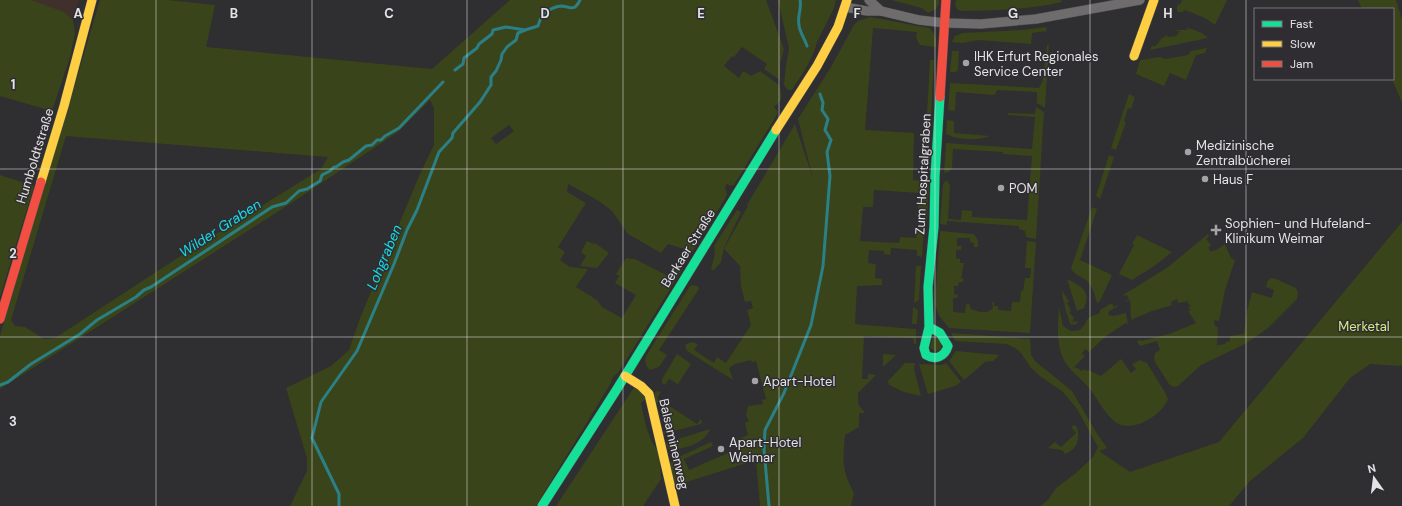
<svg xmlns="http://www.w3.org/2000/svg" width="1402" height="506" font-family="'DM Sans',sans-serif">
<rect width="100%" height="100%" fill="#2f2e30"/>
<path fill="#40302b" d="M27,0H79L73,20Z"/>
<g fill="#3a441a" fill-rule="evenodd">
<path d="M0,0H31L64,12L73,20L75,33L70,57L52,111L0,96Z"/>
<path d="M100,0H168L215,5L206,47L432,69L510,0H766L784,49L780,64V80L764,69L767,64L742,47L734,57L732,56L724,66L739,78L743,71L751,76L760,71L779,85C782,96 784,100 774,107L778,112L776,116L734,185L731,186L727,184L725,187L727,195L705,232C701,235 699,234 694,232L691,238L697,244L686,262L682,263L677,259L684,249L668,244L661,253L628,234L612,211L599,201L568,184L567,192L586,203L558,247L565,252L560,260L570,267L588,269L576,287L597,300L602,307L622,318L636,295L615,283L619,276L616,274L626,258L635,259L668,276L675,264L681,267L682,270L618,373C613,376 612,378 611,383L536,506H290L307,471V458L286,388L331,366L349,350L361,316L419,176L434,145V108L430,100L398,132L293,202L0,389V336ZM509,125L514,131L496,144L491,138ZM66,136L328,157L321,169L176,259L55,338L44,339L25,327L15,326L11,320Z"/>
<path d="M778,0H836L834,8L817,42C813,59 801,76 792,90H788L784,85L786,65L789,48Z"/>
<path d="M891,0H939C939,8 935,10 928,13L922,8Z"/>
<path d="M956,0H1061L1062,2C1028,10 996,10 962,11L958,10L955,5Z"/>
<path d="M1182,0H1227L1215,25L1205,18L1185,10L1182,12H1178L1177,10V6L1181,3Z"/>
<path d="M1358,0H1396L1402,20V103L1392,79H1393V9H1362Z"/>
<path d="M870,17L929,28C935,33 937,39 936,47L920,45L916,38L917,32L873,28L865,130L914,133L913,180L926,181L929,186L927,220H917L919,193L874,190L873,207H863L860,241L899,243L900,237L916,238L917,227L924,228L922,257L917,256V250L891,248L890,255L884,254V251L869,250L868,263L876,264L875,278L882,279V285L857,286L855,324L863,325L916,329V344H914L913,338L864,336L862,379H868V374L876,375L858,393V404L865,413H859V427L845,435C843,460 841,469 854,493L851,506H760L756,460L674,486L670,465L672,460L711,442L713,446L684,459L689,470L728,453L733,464L742,460L734,441L748,435L745,423L749,421L746,415L748,406L763,404L762,400L766,399L756,361L752,362L751,360L735,364L729,368L733,380L687,351L685,345L692,342L698,344L694,350L714,363L717,357L726,363L751,325L747,310L753,308L751,301L745,302L741,286L740,266L724,249L748,206L747,205L795,124L813,179L798,119L831,67L854,25L858,21Z"/>
<path d="M1046,27L1047,31L1032,33L1031,44L978,40L963,43L952,42L955,36L963,33L1022,30Z"/>
<path d="M1186,27L1202,33L1208,38L1150,50L1152,46H1156L1162,38L1168,35L1167,37L1176,36L1180,31L1172,30H1188Z"/>
<path d="M1047,45H1049L1045,108L1037,103V92L997,90L995,95L956,92L955,111L948,110L950,83L1039,88L1043,80Z"/>
<path d="M1207,48L1205,53L1196,55L1186,80L1170,73L1164,86L1136,74L1140,60L1160,57L1165,59L1188,55L1191,51Z"/>
<path d="M952,51H959L958,70L956,72H950Z"/>
<path d="M930,60H934L931,114H927Z"/>
<path d="M1129,94L1135,97L1131,109L1128,108L1124,121L1126,122L1116,150L1111,148Z"/>
<path d="M1036,107L1044,112L1036,239L1026,237L1025,231L1019,229V226L947,221V225L940,224L943,185L945,181H947L950,185L948,219L961,220L962,210L972,211V217L1027,220L1032,156L1003,154V152L953,149L952,168L948,172L944,173L946,143L1032,149L1035,117L1008,115V113L1035,114Z"/>
<path d="M947,120L954,121V133L990,136C977,141 958,140 946,134Z"/>
<path d="M926,128H930L928,170H924Z"/>
<path d="M1109,155L1114,157L1100,199L1096,196Z"/>
<path d="M0,175L34,186L0,297Z"/>
<path d="M1092,207L1097,209L1080,260L1112,275L1100,301L1097,303C1095,295 1093,288 1088,282C1083,276 1074,276 1071,268Z"/>
<path d="M737,210L741,212L724,248L721,262L713,271L711,268L715,254L714,246Z"/>
<path d="M1402,222V365L1400,366L1370,364L1350,378L1303,438L1250,481L1229,506H1040L1048,500L1056,488L1076,473L1093,457L1098,447L1077,409L1063,392L1040,376L1031,368L1021,353L1015,348L1007,344L955,341L951,333L1030,339L1031,355L1035,361L1072,391L1096,432L1107,448L1099,451L1130,472L1219,442Z"/>
<path d="M940,231L973,234C977,236 979,243 978,247H974V243L970,242V238H957V246H962L961,250H956V258L960,259V263H964L961,278H963V282H959L958,286H954V294L958,295L957,298H953V312L965,313L966,304H969L971,309C979,312 987,315 993,308L992,302H994V306H998V310L1011,311L1012,302H1020L1021,290L1023,291L1025,278H1030L1031,268H1025L1027,241L1036,242L1030,333L949,328L939,316L935,304Z"/>
<path d="M1208,234L1209,236L1206,239L1211,245L1208,248H1209L1210,251L1208,252L1216,250L1225,244L1231,258L1235,260L1225,290L1219,321L1214,320L1215,326L1218,327L1217,347L1218,345L1225,344L1226,342L1230,341V336L1244,334L1247,311L1252,292L1272,298L1274,290L1266,287L1267,282L1271,278L1276,279L1296,288L1298,293L1297,299L1268,328L1245,344L1201,365L1178,386L1173,387L1169,384L1155,362L1154,358L1155,353L1160,350L1157,341L1140,346L1137,342L1140,339L1141,341L1169,334L1196,323L1188,311L1191,310L1188,307L1191,306L1187,302L1189,301L1178,303L1177,299L1171,302L1172,305L1152,311L1133,319V321L1131,318L1130,300L1126,302V301L1129,299L1127,295L1124,296L1123,295L1168,267Z"/>
<path d="M1137,235L1172,252L1153,267L1132,280L1119,274L1134,245L1132,244Z"/>
<path d="M587,241L594,244L595,243L609,253L597,268L580,266L586,256L581,252Z"/>
<path d="M916,266H921L919,300L914,303Z"/>
<path d="M1067,279C1081,286 1092,291 1084,308L1077,311Z"/>
<path d="M693,285L698,286L699,289L697,292L659,350L667,355L659,367L650,370C646,366 644,362 646,356L690,286Z"/>
<path d="M1062,290L1069,302L1067,303L1071,311L1069,312L1074,318L1072,322L1076,321L1078,322L1075,325L1070,324L1067,313H1066L1064,301H1063Z"/>
<path d="M1112,303L1114,307L1117,305L1118,306L1108,312L1109,315H1107L1113,316L1126,313L1128,324L1126,323L1106,336L1089,352L1085,349L1082,354L1085,356L1073,368L1075,367L1082,371L1083,369L1087,371L1088,370L1101,376L1121,359L1131,373L1136,369L1132,364L1140,360L1147,363L1166,394L1168,399C1164,409 1154,417 1144,422C1112,437 1105,407 1089,388C1081,378 1068,370 1063,358C1056,343 1058,323 1059,307L1063,326L1071,331L1080,330L1085,324L1088,318L1100,313V310Z"/>
<path d="M913,307L918,310L917,324H912Z"/>
<path d="M933,337H936L942,341L941,349L936,352L930,348Z"/>
<path d="M956,351L999,355L993,361L985,362L964,380L949,361Z"/>
<path d="M677,354L691,364L678,384L669,379L665,385L662,383V379Z"/>
<path d="M883,354L896,355L883,367Z"/>
<path d="M905,363H915L914,369L921,396L904,392L889,385L888,381Z"/>
<path d="M946,363L961,382L955,386L928,394L919,364L942,365Z"/>
<path d="M635,386L647,398L641,403C644,417 648,441 659,452L661,479L643,506H556Z"/>
<path d="M656,391L661,392L657,398L697,424L701,419L702,422L701,424L663,434L662,432L668,430L661,402L655,403V393Z"/>
<path d="M1074,425L1077,427C1080,439 1078,450 1064,454V452L1062,450L1048,448L1055,442L1061,447L1076,433L1071,427Z"/>
<path d="M710,429C705,444 682,450 668,449L665,443Z"/>
</g>
<g fill="none" stroke-linecap="round" stroke-linejoin="round">
<g stroke="#2a8086" stroke-width="3">
<path d="M800,0C802,9 797,16 799,25C799,31 805,39 807,46"/>
<path d="M455,70L463,64L464,58L477,48L479,44L492,34L493,30L506,27L525,30L538,26C539,23 540,19 542,16C545,11 556,6 562,6C572,7 574,12 580,0"/>
<path d="M0,385L8,382L31,364L80,334L97,320L136,297L144,290L151,287L272,207L286,203L299,191L307,189L320,181L322,175L330,171L334,167H336L343,162L349,160L366,146L372,145L377,140H381L385,136L399,128L443,82"/>
<path d="M339,506V494L312,438L321,402L357,351L394,264L407,230L417,210L439,152L452,138L453,133L480,102L491,85V77L496,71L501,60L502,54L507,47L516,40L518,33L525,30"/>
<path d="M769,506L764,449L765,430L784,393L811,325L823,266L830,176L827,152L831,140L825,130L828,119L822,110L823,103L820,94"/>
</g>
<g stroke="#4c4b4d" stroke-width="10">
<g id="street">
<path d="M869,0L881,11"/>
<path d="M845,7L867,11H881L919,20L945,23L981,24L1036,19L1140,0"/>
</g>
</g>
<g stroke="#4c4b4d" stroke-width="10">
<g id="fast">
<path d="M929,327L940,333L948,346C945,356 936,361 926,355L924,348L929,327L928,287L934,227L935,176L940,97"/>
<path d="M542,506L617,389L776,130"/>
</g>
</g>
<g stroke="#4c4b4d" stroke-width="10">
<g id="slow">
<path d="M1134,56L1154,0"/>
<path d="M776,130L817,66L838,27L847,0"/>
<path d="M41,182L64,106L92,0"/>
<path d="M625,376L641,386L649,394L675,506"/>
</g>
</g>
<g stroke="#4c4b4d" stroke-width="10">
<g id="jam">
<path d="M940,97L946,0"/>
<path d="M0,319L41,182"/>
</g>
</g>
<use href="#street" stroke="#6e6c6d" stroke-width="9"/>
<use href="#fast" stroke="#16e098" stroke-width="9"/>
<use href="#slow" stroke="#ffcf43" stroke-width="9"/>
<use href="#jam" stroke="#f24e42" stroke-width="9"/>
</g>
<path fill="none" stroke="#e3e2e5" stroke-width="1" stroke-opacity="0.55" d="M156,0V506M312,0V506M467,0V506M623,0V506M779,0V506M935,0V506M1090,0V506M1246,0V506M0,169H1402M0,337H1402"/>
<g fill="#a4a3a6" stroke="#2f2d31" stroke-width="1.5">
<circle cx="966" cy="63" r="4"/>
<circle cx="1188" cy="152" r="4"/>
<circle cx="1205" cy="179" r="4"/>
<circle cx="1001" cy="188" r="4"/>
<path d="M1214 224h4v4h4v4h-4v4h-4v-4h-4v-4h4z"/>
<circle cx="755" cy="381" r="4"/>
<circle cx="721" cy="449" r="4"/>
</g>
<g text-anchor="middle" dominant-baseline="central" stroke-width="3" stroke-linejoin="round" paint-order="stroke">
<g font-size="13" fill="#e3e2e5" stroke="#2f2d31" text-anchor="start">
<text x="974" y="56">IHK Erfurt Regionales<tspan x="974" dy="15">Service Center</tspan></text>
<text x="1196" y="145">Medizinische<tspan x="1196" dy="15">Zentralbücherei</tspan></text>
<text x="1213" y="179">Haus F</text>
<text x="1009" y="188">POM</text>
<text x="1225" y="223">Sophien- und Hufeland-<tspan x="1225" dy="15">Klinikum Weimar</tspan></text>
<text x="763" y="381">Apart-Hotel</text>
<text x="729" y="442">Apart-Hotel<tspan x="729" dy="15">Weimar</tspan></text>
</g>
<g font-size="13" fill="#e3e2e5" stroke="#2f2d31">
<text transform="translate(35 156) rotate(-73)">Humboldtstraße</text>
<text transform="translate(923 174) rotate(-87)">Zum Hospitalgraben</text>
<text transform="translate(688 248) rotate(-58)">Berkaer Straße</text>
<text transform="translate(674 444) rotate(77)">Balsaminenweg</text>
</g>
<g font-size="13" fill="#d1ed82" stroke="#2f2d31">
<text x="1364" y="326">Merketal</text>
</g>
<g font-size="14" font-style="italic" fill="#13ddea" stroke="#2f2d31">
<text transform="translate(220 228) rotate(-33)">Wilder Graben</text>
<text transform="translate(384 257) rotate(-67)">Lohgraben</text>
</g>
</g>
<g font-size="13" text-anchor="middle" font-weight="bold" fill="#e3e2e5" stroke="#2f2d31" stroke-width="3" stroke-linejoin="round" paint-order="stroke">
<text x="78" y="18">A</text>
<text x="234" y="18">B</text>
<text x="389" y="18">C</text>
<text x="545" y="18">D</text>
<text x="701" y="18">E</text>
<text x="857" y="18">F</text>
<text x="1013" y="18">G</text>
<text x="1168" y="18">H</text>
<text x="13" y="89">1</text>
<text x="13" y="258">2</text>
<text x="13" y="426">3</text>
</g>
<rect x="1254" y="8" width="140" height="72" fill="#2f2d31" stroke="#777579"/>
<rect x="1262" y="21" width="20" height="6" fill="#16e098" stroke="#777579"/>
<text x="1290" y="28" font-size="12" fill="#e3e2e5">Fast</text>
<rect x="1262" y="41" width="20" height="6" fill="#ffcf43" stroke="#777579"/>
<text x="1290" y="48" font-size="12" fill="#e3e2e5">Slow</text>
<rect x="1262" y="61" width="20" height="6" fill="#f24e42" stroke="#777579"/>
<text x="1290" y="68" font-size="12" fill="#e3e2e5">Jam</text>
<g transform="translate(1374 478) rotate(346)" stroke="#2f2d31" stroke-width="3" paint-order="stroke">
<path d="M0-3L7 15L0 10L-7 15Z" fill="#e3e2e5"/>
<text y="-6" font-size="11" font-weight="bold" text-anchor="middle" fill="#e3e2e5">N</text>
</g>
</svg>
